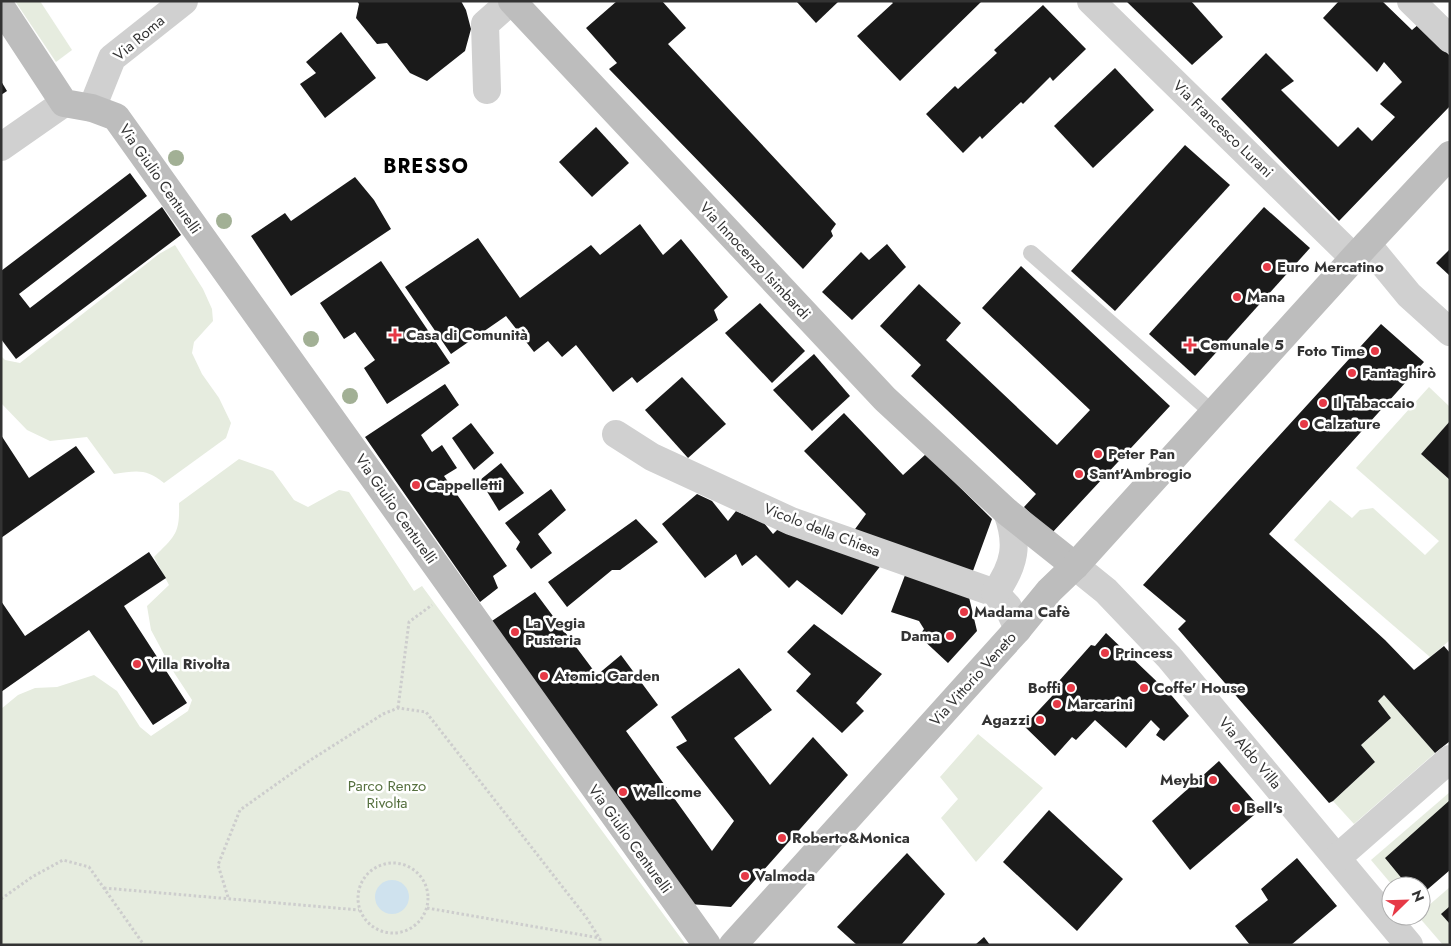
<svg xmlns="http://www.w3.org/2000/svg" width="1451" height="946" font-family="Jost,sans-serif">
<rect width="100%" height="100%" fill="#fff"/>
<g fill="#e6ecdf">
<path d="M15,1H40L72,50L56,62Z"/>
<path d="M175,245L203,289L212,309L213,321L194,342L192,353L202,374L219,398L231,423L226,438L164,483C146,468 136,471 114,474L87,437L50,441L27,430L1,403V356L5,360L20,363L159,254Z"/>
<path d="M1429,387L1450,407V421L1421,454L1450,480V640L1430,657L1294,540L1330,500L1352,518L1360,510L1373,508L1425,555L1439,541L1356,468Z"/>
<path d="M239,459L273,471L294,500L308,507L339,490L349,492L414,591L422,586L686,945H1V709L18,695L35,688L57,687L94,675L117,691L140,727L151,736L188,711L192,700L173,671L151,630L147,606L169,585L154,557C175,536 180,534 179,503Z"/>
<path d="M1384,695L1435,753L1354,824L1333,801L1375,762L1361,745L1391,718L1378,701Z"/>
<path d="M978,734L1043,788L976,862L941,818L958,799L940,777Z"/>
<path d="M1450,792V870L1421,886H1393L1371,860Z"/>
<path d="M1450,887V945H1443L1418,916H1421V912Z"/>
</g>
<circle fill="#cfe2ee" cx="392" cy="897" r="17"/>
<g fill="#1a1a1a">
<path d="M357,1H461L466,10L471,29L465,51L427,81L410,73L387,43L377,44L356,18L359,4Z"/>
<path d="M617,1H662L686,28L668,44L836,224L831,231L833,236L803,269L609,69L617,63L586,28Z"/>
<path d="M796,1H839L816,23Z"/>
<path d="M891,1H982L900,81L857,36L893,3Z"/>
<path d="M1126,1H1191L1223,37L1192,65Z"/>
<path d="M1339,1H1382L1412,30L1419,24L1450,56V106L1339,221L1221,99L1266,53L1294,81L1281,90L1338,147L1358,127L1372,141L1395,117L1380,104L1402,82L1384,62L1377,72L1323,18Z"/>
<path d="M1043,5L1086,49L1053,81L1050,77L1023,104L1021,102L982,139L980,136L963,153L926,114L955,86L958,89L997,53L994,50Z"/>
<path d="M341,32L376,78L325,118L300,84L316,73L306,62Z"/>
<path d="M1115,68L1154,110L1093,168L1054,126Z"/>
<path d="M1,81L7,91L1,95Z"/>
<path d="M596,127L629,163L592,197L559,162Z"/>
<path d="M1185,145L1230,185L1115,311L1071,271Z"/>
<path d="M130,173L147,196L19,294L30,308L162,207L181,235L16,359L1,339V271Z"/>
<path d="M355,177L374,200L391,229L291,296L251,236L285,213L291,221Z"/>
<path d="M1264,207L1310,248L1195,376L1149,334Z"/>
<path d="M640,224L663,255L681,239L728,297L714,310L718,320L637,383L632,377L613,392L576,345L562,357L548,341L534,352L506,316L451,354L405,287L478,238L520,298L591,245L600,255Z"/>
<path d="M887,244L906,267L852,320L822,292L861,252L869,260Z"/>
<path d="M1450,249V276L1436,263Z"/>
<path d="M381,261L450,363L387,404L364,368L375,360L355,332L344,339L320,303Z"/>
<path d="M1021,266L1170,406L1051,534L1024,507L1036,494L911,376L921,365L880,326L919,284L961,323L946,340L1057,445L1090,410L982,308Z"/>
<path d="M760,303L805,351L772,383L725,333Z"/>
<path d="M1381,324L1424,362L1269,534L1385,640L1414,670L1444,646L1450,653V741L1435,753L1384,695L1378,701L1391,718L1361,745L1375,762L1333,801L1329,803L1178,629L1186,621L1143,585Z"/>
<path d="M814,354L850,396L812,431L773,390Z"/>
<path d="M682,377L726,424L688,458L645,410Z"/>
<path d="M445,384L459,405L421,435L432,452L442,445L457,468L444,476L507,566L493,576L498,588L480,602L365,437Z"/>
<path d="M844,413L903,475L926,454L992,519L970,579L850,536L866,514L804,451Z"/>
<path d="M1450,421V480L1421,454Z"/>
<path d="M471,423L494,453L474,470L452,438Z"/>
<path d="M1,435L29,478L76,446L95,472L1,538Z"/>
<path d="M501,463L524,493L499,511L480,480Z"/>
<path d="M551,489L566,510L538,534L552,553L531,569L516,549L520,542L505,523Z"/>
<path d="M697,494L712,501L728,521L736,511L764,523L773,534L784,523L882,564L842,615L797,580L789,588L756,555L742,566L736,554L705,578L662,524Z"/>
<path d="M636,519L658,542L620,570H612L567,607L548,582Z"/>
<path d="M149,552L166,578L124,606L187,703L153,725L89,630L1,692V601L25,636Z"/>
<path d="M907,570L968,593L977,631L948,663L919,636L924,629L919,621L891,612Z"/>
<path d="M535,592L597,675L621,655L658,705L626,731L712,851L734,821L676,747L687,741L671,717L739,668L772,710L734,738L770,785L813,737L848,775L731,907L689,904L489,623Z"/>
<path d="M814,624L882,674L856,703L864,711L842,733L796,691L811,674L787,652Z"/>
<path d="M1106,633L1172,696L1189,716L1164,741L1156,735L1160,729L1151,720L1126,748L1095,720L1076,740L1072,737L1055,756L1024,726L1054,694L1051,690L1091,645L1095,646Z"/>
<path d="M1219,761L1261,809L1190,870L1152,821Z"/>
<path d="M1450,800V870L1421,895V886H1408L1385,858Z"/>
<path d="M1049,810L1123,879L1077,931L1003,862Z"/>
<path d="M907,853L945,894L901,945H857L837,927Z"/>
<path d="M1297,858L1337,906L1291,945H1250L1235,926L1268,900L1261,889Z"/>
<path d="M1450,906V924L1441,914Z"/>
<path d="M984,937L990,945H975Z"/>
</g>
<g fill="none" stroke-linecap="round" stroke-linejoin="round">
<g stroke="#cdcdcd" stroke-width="3" stroke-dasharray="2.5 2.5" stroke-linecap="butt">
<path d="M398,708L409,622L432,605"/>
<circle cx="393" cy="898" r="35"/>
<path d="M104,888L359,910"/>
<path d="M228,897L218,865L240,810L309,761L383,714L398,708L426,712L586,917L600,939V945"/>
<path d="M1,899L32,877L63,860L89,867L144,945"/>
<path d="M427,908L600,938"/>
</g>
<path stroke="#d0d0d0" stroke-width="16" d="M1031,253L1214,414"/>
<g stroke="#d0d0d0" stroke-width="28">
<path d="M1091,1L1354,258"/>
<path d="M1411,1L1450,39"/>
<path d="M487,90L485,24L511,1"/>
<path d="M92,108L112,58L184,1"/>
<path d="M1,147L64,103"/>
<path d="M1367,244L1409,295L1450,332"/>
<path d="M616,434L652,457L791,521L995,593L1008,607L1018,629"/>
<path d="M1075,566L1106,591L1169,657L1409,945"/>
<path d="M995,593C1015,565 1019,544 1007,512"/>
<path d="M1337,858L1450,759"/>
</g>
<g stroke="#bdbdbd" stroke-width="28">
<path d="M512,1L885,399L1007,512L1075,566"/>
<path d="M1,7L64,103L92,108L116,117L707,945"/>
<path d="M733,945L1018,629L1049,591L1075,566L1354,258L1450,155"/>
</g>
</g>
<g fill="#a2b095">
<circle cx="176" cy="158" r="8"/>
<circle cx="224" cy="221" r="8"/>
<circle cx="311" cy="339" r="8"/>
<circle cx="350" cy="396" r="8"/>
</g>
<g fill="#e63946" stroke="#fff" stroke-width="2">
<circle cx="1267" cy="267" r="5"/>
<circle cx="1237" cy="297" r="5"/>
<path d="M392.5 327.5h5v5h5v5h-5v5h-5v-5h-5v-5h5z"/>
<path d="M1187.5 337.5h5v5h5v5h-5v5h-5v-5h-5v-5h5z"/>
<circle cx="1375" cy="351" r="5"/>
<circle cx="1352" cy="373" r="5"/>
<circle cx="1323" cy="403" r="5"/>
<circle cx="1304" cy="424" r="5"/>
<circle cx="1098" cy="454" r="5"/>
<circle cx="1079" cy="474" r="5"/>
<circle cx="416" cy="485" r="5"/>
<circle cx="964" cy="612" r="5"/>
<circle cx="515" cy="632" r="5"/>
<circle cx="950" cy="636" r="5"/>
<circle cx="1105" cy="653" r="5"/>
<circle cx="137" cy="664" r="5"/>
<circle cx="544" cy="676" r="5"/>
<circle cx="1071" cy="688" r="5"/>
<circle cx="1144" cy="688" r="5"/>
<circle cx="1057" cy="704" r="5"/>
<circle cx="1040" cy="720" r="5"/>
<circle cx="1213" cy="780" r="5"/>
<circle cx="623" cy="792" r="5"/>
<circle cx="1236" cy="808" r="5"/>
<circle cx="782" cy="838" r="5"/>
<circle cx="745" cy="876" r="5"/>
</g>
<g text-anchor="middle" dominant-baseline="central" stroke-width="5" stroke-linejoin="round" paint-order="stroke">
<g font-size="15" fill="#333" stroke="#fff">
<text transform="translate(139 38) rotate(-40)">Via Roma</text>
<text transform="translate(1223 129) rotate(44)">Via Francesco Lurani</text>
<text transform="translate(160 179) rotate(55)">Via Giulio Centurelli</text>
<text transform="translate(755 261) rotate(47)">Via Innocenzo Isimbardi</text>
<text transform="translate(396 509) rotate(55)">Via Giulio Centurelli</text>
<text transform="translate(822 530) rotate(21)">Vicolo della Chiesa</text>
<text transform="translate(973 679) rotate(-48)">Via Vittorio Veneto</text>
<text transform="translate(1250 753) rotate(50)">Via Aldo Villa</text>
<text transform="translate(630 839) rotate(54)">Via Giulio Centurelli</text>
</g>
<g font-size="15" font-weight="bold" fill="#333" stroke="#fff" text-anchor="start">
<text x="1277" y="267">Euro Mercatino</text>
<text x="1247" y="297">Mana</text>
<text x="406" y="335">Casa di Comunità</text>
<text x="1200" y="345">Comunale 5</text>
<text x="1365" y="351" text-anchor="end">Foto Time</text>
<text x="1362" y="373">Fantaghirò</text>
<text x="1333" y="403">Il Tabaccaio</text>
<text x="1314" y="424">Calzature</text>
<text x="1108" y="454">Peter Pan</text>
<text x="1089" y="474">Sant'Ambrogio</text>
<text x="426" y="485">Cappelletti</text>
<text x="974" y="612">Madama Cafè</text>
<text x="525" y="623">La Vegia<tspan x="525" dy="17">Pusteria</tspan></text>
<text x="940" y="636" text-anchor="end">Dama</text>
<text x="1115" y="653">Princess</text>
<text x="147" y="664">Villa Rivolta</text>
<text x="554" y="676">Atomic Garden</text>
<text x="1061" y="688" text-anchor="end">Boffi</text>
<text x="1154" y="688">Coffe' House</text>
<text x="1067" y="704">Marcarini</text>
<text x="1030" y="720" text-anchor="end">Agazzi</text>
<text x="1203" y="780" text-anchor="end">Meybi</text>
<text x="633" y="792">Wellcome</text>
<text x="1246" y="808">Bell's</text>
<text x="792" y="838">Roberto&amp;Monica</text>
<text x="755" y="876">Valmoda</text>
</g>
<g font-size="15" fill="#56703f" stroke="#fff">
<text x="387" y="786">Parco Renzo<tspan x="387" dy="17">Rivolta</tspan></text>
</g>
<g font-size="20" font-weight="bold" letter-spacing="1" fill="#000" stroke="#fff">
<text x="426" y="166">BRESSO</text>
</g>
</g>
<rect width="1451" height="946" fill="none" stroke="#333333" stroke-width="5"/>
<g transform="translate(1406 901) rotate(67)"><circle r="24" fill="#ffffff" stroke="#adadad"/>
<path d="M0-4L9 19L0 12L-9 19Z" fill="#e63946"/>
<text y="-8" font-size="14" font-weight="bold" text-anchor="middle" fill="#333333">N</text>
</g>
</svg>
